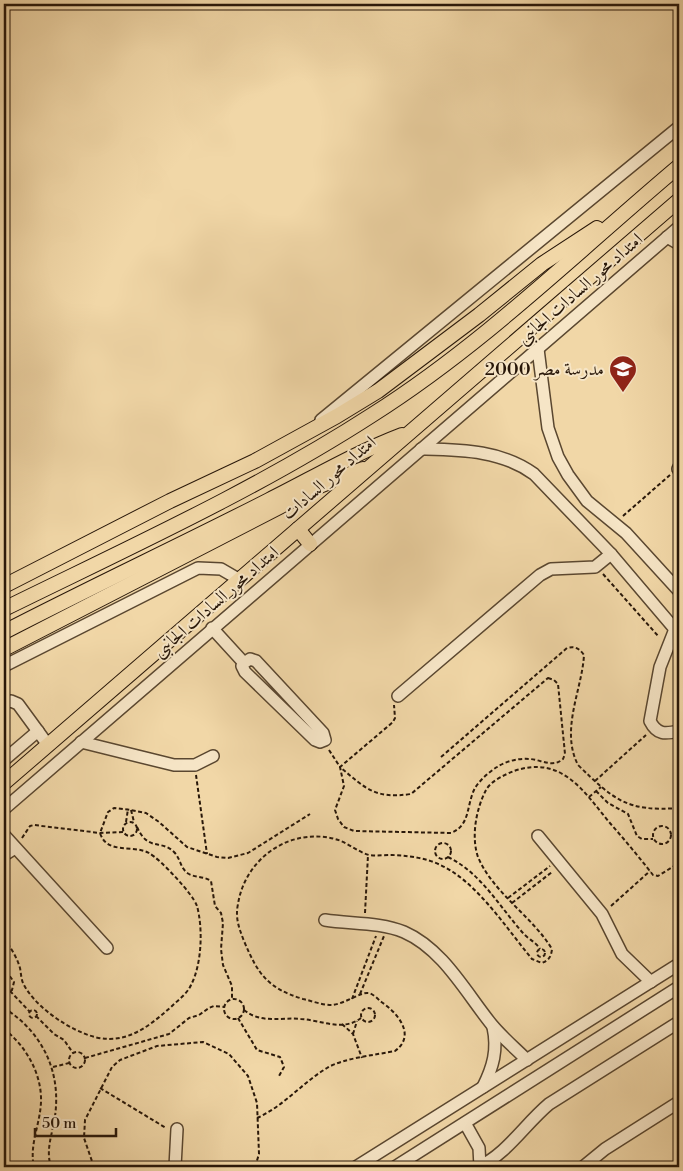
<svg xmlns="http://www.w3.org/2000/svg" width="683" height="1171" font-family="'Libre Bodoni',Amiri,serif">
<rect width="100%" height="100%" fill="#f1d7a7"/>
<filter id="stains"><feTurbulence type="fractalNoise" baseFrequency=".004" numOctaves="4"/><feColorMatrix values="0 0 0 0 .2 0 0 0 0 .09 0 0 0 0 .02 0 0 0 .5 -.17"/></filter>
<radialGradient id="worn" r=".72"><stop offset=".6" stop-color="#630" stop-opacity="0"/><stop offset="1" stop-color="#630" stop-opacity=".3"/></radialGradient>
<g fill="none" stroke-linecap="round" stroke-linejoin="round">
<g stroke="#5a4730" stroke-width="14">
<g id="minor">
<path d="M667,237L679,244"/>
<path d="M538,349L548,428L558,457L568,475L587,501L626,533L679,591"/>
<path d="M321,420L679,127"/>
<path d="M421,449C461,450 501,450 534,474L611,554L679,634"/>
<path d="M678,469L679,467"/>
<path d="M212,628L244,663"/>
<path d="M675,629L660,667L650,721C657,735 665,734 679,731"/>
<path d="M250,659L256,661L323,733L325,740L320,742L315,740L245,672L242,666L244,663Z"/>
<path d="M4,666L198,568L221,569L240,580"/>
<path d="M398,696L540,575L551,569L595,567L611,554"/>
<path d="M4,703L11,701L18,704L48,745"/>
<path d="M81,742L174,765H195L213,756"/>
<path d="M4,760L38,731"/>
<path d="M4,809L679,227"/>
<path d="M4,835L107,948"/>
<path d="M538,836L602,914L622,954L651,982"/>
<path d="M4,855L15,848"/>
<path d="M325,920C350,924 380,922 404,932C443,949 466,993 492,1025C502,1037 516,1049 527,1060"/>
<path d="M483,1087C493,1067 498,1050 493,1027"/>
<path d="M465,1123L479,1148L480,1167"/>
<path d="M175,1167L177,1129"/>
<path d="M356,1167L679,964"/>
<path d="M395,1167L679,987"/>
<path d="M478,1167C506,1155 525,1124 549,1104L679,1022"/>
<path d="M583,1167L605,1149L679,1102"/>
</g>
</g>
<g stroke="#281709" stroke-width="16">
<g id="major">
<path d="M298,529L310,544"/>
<path d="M4,586L170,501L255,461L337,416L378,391L479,315L542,264L597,228"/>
<path d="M4,609C128,548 256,490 372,415C484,344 578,251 679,166"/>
<path d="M4,632C91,587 181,545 269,500C313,478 355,453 402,435"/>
<path d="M4,649L322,485L363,469"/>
<path d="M4,783L679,200"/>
</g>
</g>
<g stroke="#281709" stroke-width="2" stroke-dasharray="4 2.5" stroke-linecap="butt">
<path d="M623,516L670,475"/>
<path d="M603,574L659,637"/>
<path d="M548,678L554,680L558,684L565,754L563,759C553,768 542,760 530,759C519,758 506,761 497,767C489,772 480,780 475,788C466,805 471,825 451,833L354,831L344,827L338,819L335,810L344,786L340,767C366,789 375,799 411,794Z"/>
<path d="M329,750L340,767L393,722L395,718L394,705"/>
<path d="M441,757L567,648C575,646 579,648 584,655C582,690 560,730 578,765C614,800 627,812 679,808"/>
<path d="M196,775L207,854"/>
<path d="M595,781L646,735"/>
<path d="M596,791L608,803L628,814L637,836L642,839H653"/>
<path d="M589,797L601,787"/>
<path d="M131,810L134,822"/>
<circle cx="130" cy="829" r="7"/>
<path d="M126,822L128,809"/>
<circle cx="662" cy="835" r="9"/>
<path d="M137,827C148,852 161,839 174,852C181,859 180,869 189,874C196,878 204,876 211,881L215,906L221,913L223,923L221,949L223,965L232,986V999"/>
<path d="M22,838L30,826L34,825L100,833L123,832"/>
<circle cx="443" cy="851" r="8"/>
<path d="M448,857C481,873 499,906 523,933C528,939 536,942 540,949"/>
<path d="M508,898L550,866"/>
<path d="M512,903L552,872"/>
<path d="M611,906L650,871"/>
<path d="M365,913L368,855"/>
<path d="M4,938C10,947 17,957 20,968C21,973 21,978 23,983C33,1004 61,1024 83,1033C120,1049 145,1030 171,1007C178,1000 187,994 191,985C202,964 203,928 197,906C193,894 160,859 149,853C132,844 107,855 100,833L108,812L114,808L131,810L146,813L159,822L187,847L217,857L228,858L248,853L310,814"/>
<circle cx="541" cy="953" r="4"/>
<path d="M4,975H9L14,982L12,990L4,994"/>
<path d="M10,991L30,1012"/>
<path d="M360,994L384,936"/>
<path d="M352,999L376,936"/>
<circle cx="234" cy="1009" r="10"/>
<path d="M4,1008C44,1033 63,1075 54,1122C51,1138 46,1151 51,1167"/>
<circle cx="368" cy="1015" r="7"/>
<path d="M244,1010C261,1024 280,1017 301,1019C320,1020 343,1032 361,1018"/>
<circle cx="33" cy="1014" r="4"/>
<path d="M36,1016L54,1034L64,1040L73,1053"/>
<path d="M238,1018L257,1050L280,1057L284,1067L279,1076"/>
<path d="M342,1024L353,1034L362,1058"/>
<path d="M4,1029C26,1046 42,1074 41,1102C40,1125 29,1145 34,1167"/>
<path d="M353,1034L357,1021"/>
<circle cx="77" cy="1060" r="8"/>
<path d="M85,1058L169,1034L189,1018L199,1015L209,1008L214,1006L224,1007"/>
<path d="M53,1067L69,1063"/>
<path d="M100,1088L166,1128"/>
<path d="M257,1118C284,1106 302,1083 327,1068C343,1058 376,1055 395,1051C417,1035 397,1012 380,1001C377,998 372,993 368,993C361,992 344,1004 332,1005C322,1005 312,1001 303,999C267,988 258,974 244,941C239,928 235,918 238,904C245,859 289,827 335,839C347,842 358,852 369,855C377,856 385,855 392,855C415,856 433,859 453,872C484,893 508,930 532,959L542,963C549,960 551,957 552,949C532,916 493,893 478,857C471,837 476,809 486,790C491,781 504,775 514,771C561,755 583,790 609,822C624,839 639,857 653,875L658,876L679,863"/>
<path d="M94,1167L84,1138L85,1120L112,1067L120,1060L157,1046L203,1042L229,1054L248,1076L257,1103L259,1154L255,1167"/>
</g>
<use href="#minor" stroke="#f6e5c6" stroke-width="11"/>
<use href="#major" stroke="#f1d7a7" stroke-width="14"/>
</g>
<defs>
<g id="school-pin" transform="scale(1.4375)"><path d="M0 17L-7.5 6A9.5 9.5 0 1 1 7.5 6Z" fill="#8f2418" stroke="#f6e5c6"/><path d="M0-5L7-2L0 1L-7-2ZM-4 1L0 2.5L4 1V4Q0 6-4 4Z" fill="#fff"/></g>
</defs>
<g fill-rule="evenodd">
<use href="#school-pin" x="623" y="369"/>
</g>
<g text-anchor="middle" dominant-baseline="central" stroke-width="4" stroke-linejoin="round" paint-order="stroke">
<g font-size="18" fill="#281709" stroke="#f6e5c6">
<text transform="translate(580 289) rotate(-41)">امتداد محور السادات الجانبى</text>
<text transform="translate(329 478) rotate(-41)">امتداد محور السادات</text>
<text transform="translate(216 602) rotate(-41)">امتداد محور السادات الجانبى</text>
</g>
<g font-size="18" fill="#281709" stroke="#f6e5c6" text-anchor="end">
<text x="604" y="369">مدرسة مصر 2000</text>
</g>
</g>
<rect width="683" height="1171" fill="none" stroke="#f1d7a7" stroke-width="20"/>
<rect x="5" y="5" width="673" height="1161" fill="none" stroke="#281709" stroke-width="2.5"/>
<rect x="10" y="10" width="663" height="1151" fill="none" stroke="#281709"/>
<path d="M35 1128v8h81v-8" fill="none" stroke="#281709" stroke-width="2.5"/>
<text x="42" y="1128" font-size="15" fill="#281709" stroke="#f6e5c6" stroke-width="4" paint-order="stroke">50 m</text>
<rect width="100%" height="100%" filter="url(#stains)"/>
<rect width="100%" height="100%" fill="url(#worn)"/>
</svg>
